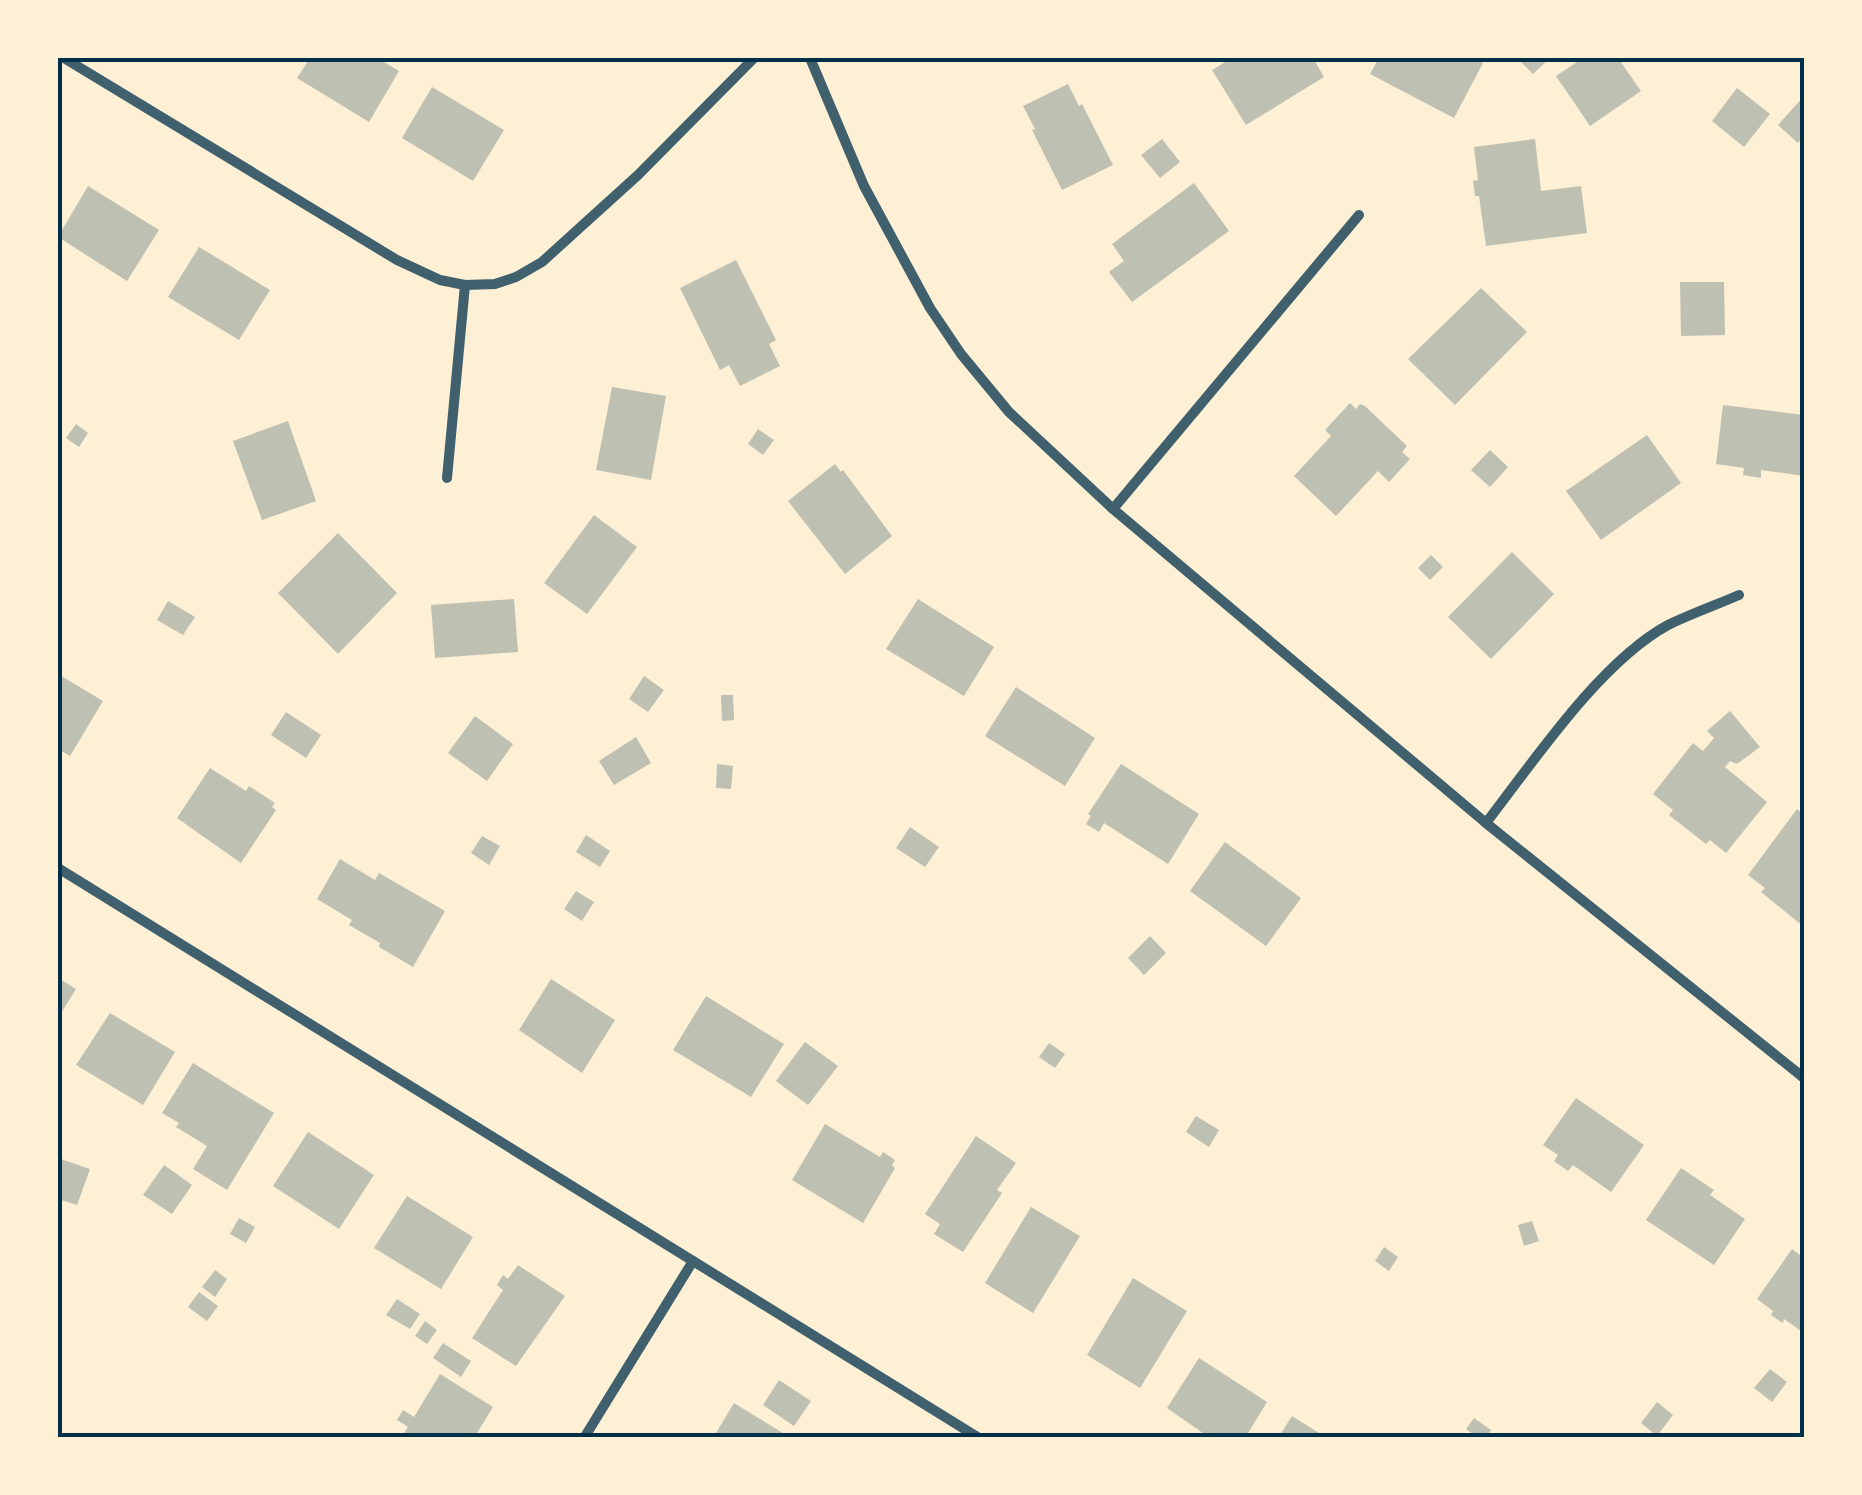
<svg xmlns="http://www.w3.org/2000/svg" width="1862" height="1495" font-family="Merriweather,serif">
<rect width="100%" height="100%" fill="#fdf0d5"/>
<g fill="#bec0b2">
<path d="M310,58H380L379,59L399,71L369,122L297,78Z"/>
<path d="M1232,58H1313L1324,77L1246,125L1212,70Z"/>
<path d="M1379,58H1473L1483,63L1454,118L1370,74Z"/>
<path d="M1517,58H1550L1533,74Z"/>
<path d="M1583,58H1618L1641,91L1590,126L1556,76Z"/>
<path d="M1068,84L1079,106L1082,104L1113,165L1062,190L1032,130L1035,129L1023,106Z"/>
<path d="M432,87L504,130L473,181L402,138Z"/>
<path d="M1737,88L1770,114L1744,147L1712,121Z"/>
<path d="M1804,96V136L1798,143L1778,125Z"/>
<path d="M1162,139L1180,162L1160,178L1141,155Z"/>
<path d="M1535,139L1541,191L1581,186L1587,233L1486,246L1479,196H1475L1473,181L1478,180L1474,147Z"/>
<path d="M1194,183L1229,231L1132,302L1109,272L1124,261L1112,244Z"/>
<path d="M88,186L159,230L127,281L58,237Z"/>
<path d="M199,247L270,290L239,340L168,297Z"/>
<path d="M736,260L776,340L769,344L780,366L740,386L729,365L720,370L680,288Z"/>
<path d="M1680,282H1724L1725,335L1681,336Z"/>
<path d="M1481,288L1527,332L1455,405L1408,359Z"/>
<path d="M612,387L666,396L651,480L596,470Z"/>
<path d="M1350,403L1356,409L1360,404L1365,406L1407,446L1402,452L1410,459L1389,482L1378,471L1336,516L1294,476L1331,436L1325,430Z"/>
<path d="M1723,405L1804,415V476L1761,470V478L1743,475L1744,468L1716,464Z"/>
<path d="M288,421L316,501L262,520L233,441Z"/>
<path d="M76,424L88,433L79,447L66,438Z"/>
<path d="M758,429L774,440L763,455L748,444Z"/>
<path d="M1647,435L1681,483L1601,540L1566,491Z"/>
<path d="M1490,450L1508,467L1490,487L1471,470Z"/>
<path d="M835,464L841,472L843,470L892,536L845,574L788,501Z"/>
<path d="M594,515L637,547L587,614L544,583Z"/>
<path d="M338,533L397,593L338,654L278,593Z"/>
<path d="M1512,552L1554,594L1491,659L1448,617Z"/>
<path d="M1431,555L1443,567L1430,580L1418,568Z"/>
<path d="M514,599L518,652L435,658L431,605Z"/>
<path d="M918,599L994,647L964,696L886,649Z"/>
<path d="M168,601L195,617L183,635L157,620Z"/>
<path d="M58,674L103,701L70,756L58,749Z"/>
<path d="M644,676L664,690L648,712L629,699Z"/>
<path d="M1016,687L1095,738L1065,786L985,736Z"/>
<path d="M721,695H733L734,720L722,721Z"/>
<path d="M1730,711L1760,747L1737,764L1730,761L1725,767L1767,802L1726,853L1710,840L1706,844L1669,815L1673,810L1653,794L1693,743L1703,751L1714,738L1707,731Z"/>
<path d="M286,712L321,735L306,758L271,735Z"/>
<path d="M475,716L513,744L487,781L448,753Z"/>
<path d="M636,737L651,763L614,785L599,761Z"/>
<path d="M717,764L733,766L731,789L716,788Z"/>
<path d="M1121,764L1199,814L1168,864L1104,823L1099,832L1086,824L1091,816L1088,814Z"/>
<path d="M210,768L246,791L249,786L275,803L272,807L276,810L241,863L177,818Z"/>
<path d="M1797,809L1804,815V920L1803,919L1799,923L1761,892L1765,888L1748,875Z"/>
<path d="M910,827L939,847L925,867L896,848Z"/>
<path d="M586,835L610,851L600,867L576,852Z"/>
<path d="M482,836L500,846L489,865L471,853Z"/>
<path d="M1225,842L1301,898L1266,946L1190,891Z"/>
<path d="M340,859L375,880L379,873L445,911L413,967L379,947L380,943L349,925L352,920L317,899Z"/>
<path d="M576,891L594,902L582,921L564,909Z"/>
<path d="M1150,936L1166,953L1144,975L1128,958Z"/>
<path d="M58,978L76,989L58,1018Z"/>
<path d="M551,979L615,1020L582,1073L519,1030Z"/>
<path d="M706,996L784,1044L751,1097L673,1050Z"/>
<path d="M110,1013L175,1052L143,1105L76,1065Z"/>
<path d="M805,1042L838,1066L808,1105L776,1081Z"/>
<path d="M1049,1043L1065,1054L1055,1068L1039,1057Z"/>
<path d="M193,1063L274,1113L227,1190L193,1169L207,1146L176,1127L179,1123L162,1113Z"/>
<path d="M1576,1098L1644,1145L1611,1192L1573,1165L1568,1171L1554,1161L1558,1155L1543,1145Z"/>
<path d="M1196,1116L1219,1130L1209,1147L1186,1132Z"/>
<path d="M825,1124L880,1157L883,1152L895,1160L892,1165L895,1168L863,1223L792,1180Z"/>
<path d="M308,1132L374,1175L339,1229L273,1186Z"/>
<path d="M976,1136L1016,1163L997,1190L1002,1193L963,1252L934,1234L940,1224L925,1214Z"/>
<path d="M58,1158L90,1169L77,1205L58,1199Z"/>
<path d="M164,1165L192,1185L172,1214L143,1195Z"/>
<path d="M1681,1168L1714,1190L1710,1195L1745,1219L1714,1265L1646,1220Z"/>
<path d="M407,1196L473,1237L441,1289L374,1248Z"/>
<path d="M1031,1207L1080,1236L1033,1313L985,1283Z"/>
<path d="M239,1218L255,1227L246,1243L230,1234Z"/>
<path d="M1532,1221L1539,1241L1524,1246L1518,1225Z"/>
<path d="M1384,1247L1398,1257L1389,1271L1375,1261Z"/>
<path d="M1792,1249L1804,1258V1333L1784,1319L1783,1323L1771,1315L1773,1311L1757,1299Z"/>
<path d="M518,1265L565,1296L516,1366L472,1338L503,1290L497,1285L503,1275L508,1279Z"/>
<path d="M215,1270L227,1279L215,1297L202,1287Z"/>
<path d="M1133,1278L1187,1311L1140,1388L1087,1355Z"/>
<path d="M199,1292L218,1306L207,1321L188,1307Z"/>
<path d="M397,1299L420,1314L410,1329L386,1315Z"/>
<path d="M425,1321L437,1330L427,1344L415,1336Z"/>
<path d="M443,1343L471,1361L461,1377L433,1358Z"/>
<path d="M1199,1358L1267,1402L1245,1438H1210L1167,1408Z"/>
<path d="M1770,1369L1787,1382L1772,1402L1754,1388Z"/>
<path d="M440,1374L493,1407L474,1438H401L408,1427L397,1420L403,1410L414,1417Z"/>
<path d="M779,1380L811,1401L794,1426L763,1405Z"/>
<path d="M1657,1402L1673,1415L1657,1436L1641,1423Z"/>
<path d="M734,1403L791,1438H713Z"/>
<path d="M1292,1416L1327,1438H1278Z"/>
<path d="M1474,1418L1491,1430L1486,1438H1478L1466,1429Z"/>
</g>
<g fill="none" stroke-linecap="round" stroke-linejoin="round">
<g stroke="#3f606c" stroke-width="10">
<path d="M64,58L397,260L440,280L465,285L495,284L516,277L542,262L638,175L754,58"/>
<path d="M810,58L864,186L930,308L961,354L1009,412L1113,509L1486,823L1804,1078"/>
<path d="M447,478L465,285"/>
<path d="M1113,509L1359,215"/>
<path d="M1486,823C1534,761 1600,662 1668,625C1691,614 1716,605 1739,595"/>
<path d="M58,868L979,1438"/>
<path d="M584,1438L693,1261"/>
</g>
</g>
<rect width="1862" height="1495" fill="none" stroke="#fdf0d5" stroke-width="120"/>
<rect x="60" y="60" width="1742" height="1375" fill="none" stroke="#003049" stroke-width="4"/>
</svg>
